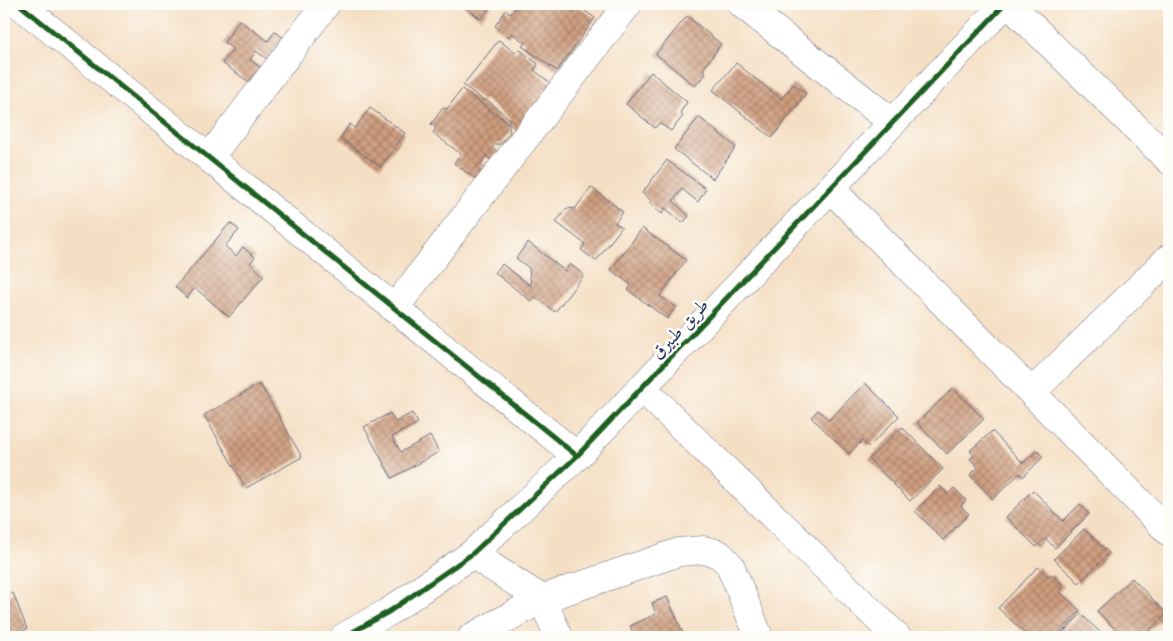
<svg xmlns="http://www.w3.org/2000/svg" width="1173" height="641" font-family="Cardo,Amiri,serif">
<defs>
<pattern id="building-cross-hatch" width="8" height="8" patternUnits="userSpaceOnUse" patternTransform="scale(1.25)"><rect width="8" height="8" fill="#cf9d7e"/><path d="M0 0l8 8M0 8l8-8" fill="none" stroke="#a7806a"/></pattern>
</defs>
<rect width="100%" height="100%" fill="#fdfcf7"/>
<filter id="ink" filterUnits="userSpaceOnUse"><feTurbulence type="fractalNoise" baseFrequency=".02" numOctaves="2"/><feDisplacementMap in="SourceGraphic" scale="10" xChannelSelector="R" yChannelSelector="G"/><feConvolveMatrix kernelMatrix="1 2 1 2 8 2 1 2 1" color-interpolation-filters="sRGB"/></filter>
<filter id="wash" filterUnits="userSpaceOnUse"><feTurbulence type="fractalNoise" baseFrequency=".0096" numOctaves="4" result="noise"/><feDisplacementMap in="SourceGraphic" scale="20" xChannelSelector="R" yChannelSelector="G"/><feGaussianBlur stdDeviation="1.12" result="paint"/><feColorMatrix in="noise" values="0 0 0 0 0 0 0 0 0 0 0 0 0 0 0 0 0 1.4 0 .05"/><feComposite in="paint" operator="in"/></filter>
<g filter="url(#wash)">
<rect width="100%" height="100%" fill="#f5dfc4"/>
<g id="blocks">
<g fill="url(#building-cross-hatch)">
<path d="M461,4H493L481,19Z"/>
<path d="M519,4H575L595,18L557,71L522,46L525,43L512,33L509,37L495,26L506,10L511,14Z"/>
<path d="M687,16L721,44L703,69L706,73L695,86L656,54Z"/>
<path d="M239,20L268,41L275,31L285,39L270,61L256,51L250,60L266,71L255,86L222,63L233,49L224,43Z"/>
<path d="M499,40L515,53L519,49L538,64L534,70L554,86L517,131L508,122L510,119L487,100H483L463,85Z"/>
<path d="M736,63L781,99L794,84L806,94L772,138L713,90Z"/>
<path d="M651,72L687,102L680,113L683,116L671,131L659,123L655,128L626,104Z"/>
<path d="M462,89L508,123L510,132L501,144H495L492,148L498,152L491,160L486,156L480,165L489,172L481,183L454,163L461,154L433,133L436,128L431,124L443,108L447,109Z"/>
<path d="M370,108L405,133L381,167L340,138L350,124L355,128Z"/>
<path d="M699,117L736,147L713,179L674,149Z"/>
<path d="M667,160L706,189L698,202L682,189L673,201L689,216L683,223L665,208L662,214L649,203L652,201L642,193Z"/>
<path d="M591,187L623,212L615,223L622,227L596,261L581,250L585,244L556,222L567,208L575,209Z"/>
<path d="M230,223L239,230L225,246L236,256L243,247L255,257L250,263L264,276L229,317L195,288L187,298L175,287Z"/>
<path d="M642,228L686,260L660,296L676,307L667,319L628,290L631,285L611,270Z"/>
<path d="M528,242L565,271L570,264L584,275L555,312L534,296L531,301L495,273L502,264L531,286L529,268L516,258Z"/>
<path d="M865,383L899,416L869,447L862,441L849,454L811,417L818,410L829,420Z"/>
<path d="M260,384L302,457L246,488L204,415Z"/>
<path d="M953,388L984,419L947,454L917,423Z"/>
<path d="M390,413L395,422L412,413L418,423L392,437L401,452L430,436L439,452L392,478L364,427Z"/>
<path d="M902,427L943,469L910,501L869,459Z"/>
<path d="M992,431L1023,463L1037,450L1043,457L1023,477L1020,473L993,499L970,475L978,467L970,459L975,455L970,451Z"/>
<path d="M940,486L948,494L954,488L966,500L961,506L969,514L943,540L915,511Z"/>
<path d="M1033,490L1063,521L1080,504L1089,514L1055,548L1045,538L1036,547L1006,517Z"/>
<path d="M1084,529L1109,553L1079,583L1054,559Z"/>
<path d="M1038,567L1048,577L1051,574L1064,586L1059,591L1080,611L1055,637H1029L998,608Z"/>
<path d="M1132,578L1167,614L1142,637H1123L1097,611Z"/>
<path d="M13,593L27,629L20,632L22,637H4V597Z"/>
<path d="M667,597L683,633L677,636L678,637H635L630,626L656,614L652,603Z"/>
<path d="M1081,614L1105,637H1058Z"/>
</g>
</g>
</g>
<g filter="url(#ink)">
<use href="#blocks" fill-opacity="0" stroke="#676d82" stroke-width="1"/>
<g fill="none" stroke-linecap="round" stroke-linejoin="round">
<g stroke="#676d82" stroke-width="29">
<g id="minor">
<path d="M19,4L577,456"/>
<path d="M742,4L892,122"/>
<path d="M1009,4L1169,160"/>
<path d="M209,158L326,4"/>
<path d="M831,189L1169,532"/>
<path d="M394,309L628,4"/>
<path d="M642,388L897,637"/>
<path d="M1032,392L1169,258"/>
<path d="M472,554L542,599L559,637"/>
<path d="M344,637L390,611L472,554L577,456L1005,4"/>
<path d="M472,637L542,599L679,552L704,550L719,554L730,565L759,637"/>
</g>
</g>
<use href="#minor" stroke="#fff" stroke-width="28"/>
<g stroke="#fdfcf7" stroke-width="8">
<g id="cycleway">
<path d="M19,4L577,456"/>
<path d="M344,637L390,611L472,554L577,456L1005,4"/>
</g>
</g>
<use href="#cycleway" stroke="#1b5e20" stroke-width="5"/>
</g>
</g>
<g text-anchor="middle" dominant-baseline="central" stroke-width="5" stroke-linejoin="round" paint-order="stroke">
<g font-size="18" fill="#1b2f5e" stroke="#fdfcf7">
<text transform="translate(680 329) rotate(-47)">طريق طبيرق</text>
</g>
</g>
<rect width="1173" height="641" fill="none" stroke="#fdfcf7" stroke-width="20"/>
</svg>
